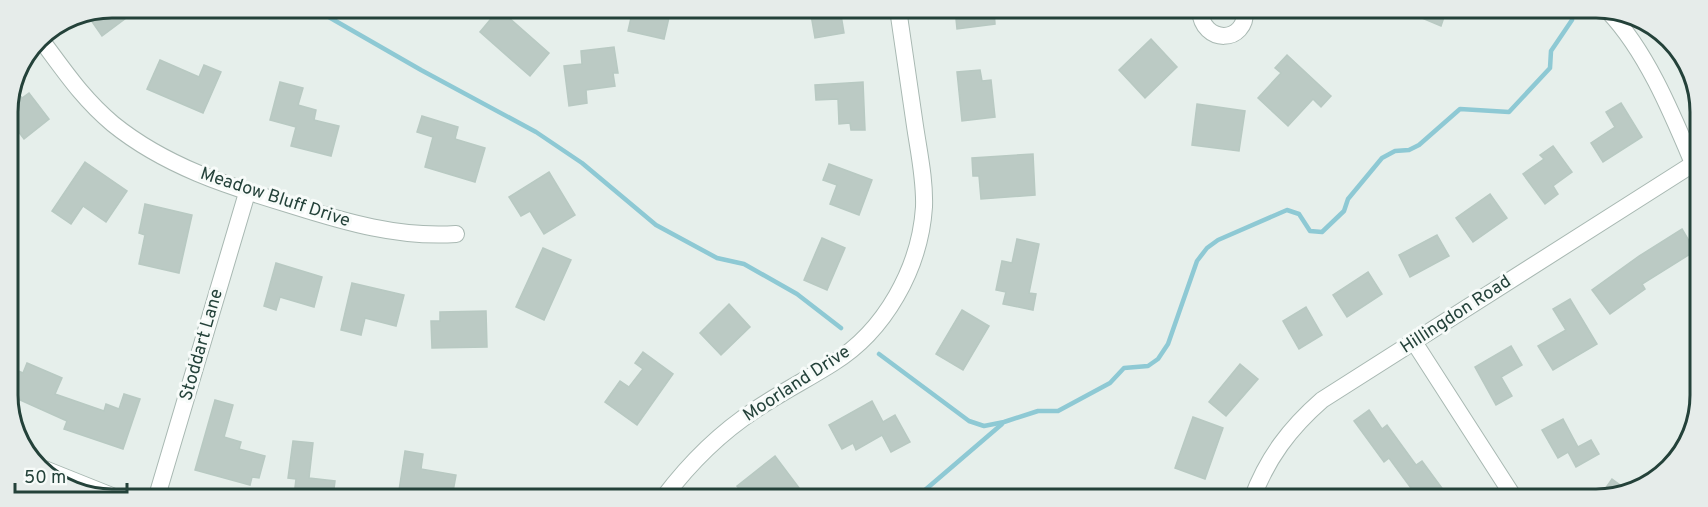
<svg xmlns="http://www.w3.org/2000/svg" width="1708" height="507" font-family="Overpass,sans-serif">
<rect width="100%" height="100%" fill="#e6efeb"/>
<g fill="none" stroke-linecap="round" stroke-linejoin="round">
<g stroke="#8ec9d4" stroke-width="4.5">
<path d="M313,8L421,70L536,132L582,163L656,225L717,258L744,264L797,294L841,328"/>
<path d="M879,354L969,421L984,426L1004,422L1038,411H1058L1110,383L1124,368L1148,366L1158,359L1168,344L1197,261L1207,248L1218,240L1287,210L1299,214L1310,231L1322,232L1344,211L1348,199L1382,158L1395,151L1409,150L1419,145L1460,109L1509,112L1550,68L1551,51L1572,20"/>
<path d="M913,498L918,496L1002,424"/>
</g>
</g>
<g fill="#bbcac4" stroke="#b8c9c2" stroke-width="1.5">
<path d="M112,8H119L126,18L102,36L86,13Z"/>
<path d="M499,9L549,53L530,76L480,32Z"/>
<path d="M633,9H671L664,39L628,31Z"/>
<path d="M810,9H840L844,33L815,38Z"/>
<path d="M955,9L994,10L995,24L957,29Z"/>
<path d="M1403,10L1420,11H1446L1441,26Z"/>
<path d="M1151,39L1177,67L1145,98L1119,70Z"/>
<path d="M614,47L618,73H613L615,86L586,90L587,103L569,106L564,66L582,64L581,51Z"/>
<path d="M1287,55L1331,96L1321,107L1313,99L1288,126L1258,98L1281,73L1275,68Z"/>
<path d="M160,60L199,77L204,65L221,72L203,113L147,89Z"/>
<path d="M980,70L982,81L991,80L995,117L962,121L957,72Z"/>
<path d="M280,82L303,88L298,105L316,110L314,120L339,126L331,156L291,146L296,127L270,120Z"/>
<path d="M863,82L865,130H851L850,123L839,124L838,99L816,100L815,85Z"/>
<path d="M15,89L22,98L29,93L49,119L24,139L8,118V106Z"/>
<path d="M1621,103L1642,137L1603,162L1591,143L1615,127L1606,112Z"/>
<path d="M1197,104L1245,111L1239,151L1192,145Z"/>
<path d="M422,116L458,127L455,139L485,148L475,182L425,167L433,137L417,132Z"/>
<path d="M1553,146L1572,172L1553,186L1558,194L1545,204L1523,174L1544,159L1540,155Z"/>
<path d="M1033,154L1035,195L981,199L979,176H973L972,158Z"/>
<path d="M85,162L127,191L106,222L83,206L71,224L52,211Z"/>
<path d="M829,164L872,180L859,215L830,204L837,185L823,180Z"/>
<path d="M549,172L575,215L544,234L530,211L521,216L509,197Z"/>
<path d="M1490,194L1507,218L1473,242L1456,218Z"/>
<path d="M145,204L192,215L179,273L139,264L145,235L139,233Z"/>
<path d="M1682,229L1695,251L1642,284L1645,289L1610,314L1592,290L1639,256Z"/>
<path d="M1437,235L1449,256L1410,277L1399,255Z"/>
<path d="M822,238L845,248L827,290L804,280Z"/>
<path d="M1017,239L1039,244L1029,293L1036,294L1033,310L1003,304L1006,292L996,290L1002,261L1012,263Z"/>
<path d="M543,248L571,260L544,320L516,307Z"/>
<path d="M276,263L322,277L314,307L280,297L276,310L264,306Z"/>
<path d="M1368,272L1382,294L1347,317L1333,295Z"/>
<path d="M352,283L404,295L396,326L365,318L361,335L341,330Z"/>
<path d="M1570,299L1597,344L1553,370L1538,346L1566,330L1553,309Z"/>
<path d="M729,304L750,327L721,355L700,333Z"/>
<path d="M1306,307L1322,335L1299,349L1283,321Z"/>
<path d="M962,310L989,326L963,370L936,354Z"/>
<path d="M486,311L487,347L432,348L431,321H440V312Z"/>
<path d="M1511,346L1522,365L1501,377L1512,396L1496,405L1475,367Z"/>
<path d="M643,352L673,374L637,425L605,402L620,381L629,387L643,369L635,363Z"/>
<path d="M27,363L62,378L55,394L104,411L106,404L119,409L124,394L140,399L123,449L64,429L67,421L9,395V367L23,373Z"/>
<path d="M1240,364L1258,379L1226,416L1209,402Z"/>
<path d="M215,400L233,405L224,437L241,442L239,449L265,456L259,478L252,477L250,485L195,470Z"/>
<path d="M872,401L883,422L895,415L910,442L891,452L882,435L856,450L853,443L842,449L829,425Z"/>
<path d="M1369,410L1382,429L1387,425L1416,465L1422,461L1450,499H1419L1389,458L1384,462L1354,421Z"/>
<path d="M1193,417L1223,428L1205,479L1175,468Z"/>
<path d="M1563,419L1578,447L1591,440L1599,454L1576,467L1568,452L1558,458L1542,430Z"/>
<path d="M293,441L313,443L309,478L335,481L333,497L294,496L296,479L288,478Z"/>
<path d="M405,451L423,454L421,469L456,475L452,497H398Z"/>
<path d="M775,456L799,488L787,498L746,497L737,486Z"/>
<path d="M1612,479L1627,490L1598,499Z"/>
</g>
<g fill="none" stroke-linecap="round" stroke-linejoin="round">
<g stroke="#a8b8b2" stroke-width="18">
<g id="minor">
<path d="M1200,10C1202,45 1247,44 1245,10"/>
<path d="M1608,11C1649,54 1675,121 1698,175"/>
<path d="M39,37C64,70 81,97 113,124C165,166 227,186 291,205C345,222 399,238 456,234"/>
<path d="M1414,342L1515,499"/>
<path d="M37,466L112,496"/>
<path d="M157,496L247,193"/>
<path d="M664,497C689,464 720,433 755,410C780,393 808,379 833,363C885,331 920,268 924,207C925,180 919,153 915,126C909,87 904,48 898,9"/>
<path d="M1252,499C1267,458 1290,428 1322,400L1693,164"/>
</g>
</g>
<use href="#minor" stroke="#fff" stroke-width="16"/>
</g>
<g text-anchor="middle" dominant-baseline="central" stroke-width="6" stroke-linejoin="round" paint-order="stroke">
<g font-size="18" fill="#24423a" stroke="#f7fbf9">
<text transform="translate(275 198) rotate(18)">Meadow Bluff Drive</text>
<text transform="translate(1456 315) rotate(-33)">Hillingdon Road</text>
<text transform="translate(202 345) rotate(-74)">Stoddart Lane</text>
<text transform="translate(797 384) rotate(-33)">Moorland Drive</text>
</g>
</g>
<path d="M0 0H1708V507H0ZM112 18H1596A94 94 0 0 1 1690 112V395A94 94 0 0 1 1596 489H112A94 94 0 0 1 18 395V112A94 94 0 0 1 112 18Z" fill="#e6ecea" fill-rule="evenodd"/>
<path fill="none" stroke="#24423a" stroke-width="3" d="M112 18H1596A94 94 0 0 1 1690 112V395A94 94 0 0 1 1596 489H112A94 94 0 0 1 18 395V112A94 94 0 0 1 112 18Z"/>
<path d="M15 483v9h112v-9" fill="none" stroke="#24423a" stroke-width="3"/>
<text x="24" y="483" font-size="18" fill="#24423a" stroke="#f7fbf9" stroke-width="4.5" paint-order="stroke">50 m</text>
</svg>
